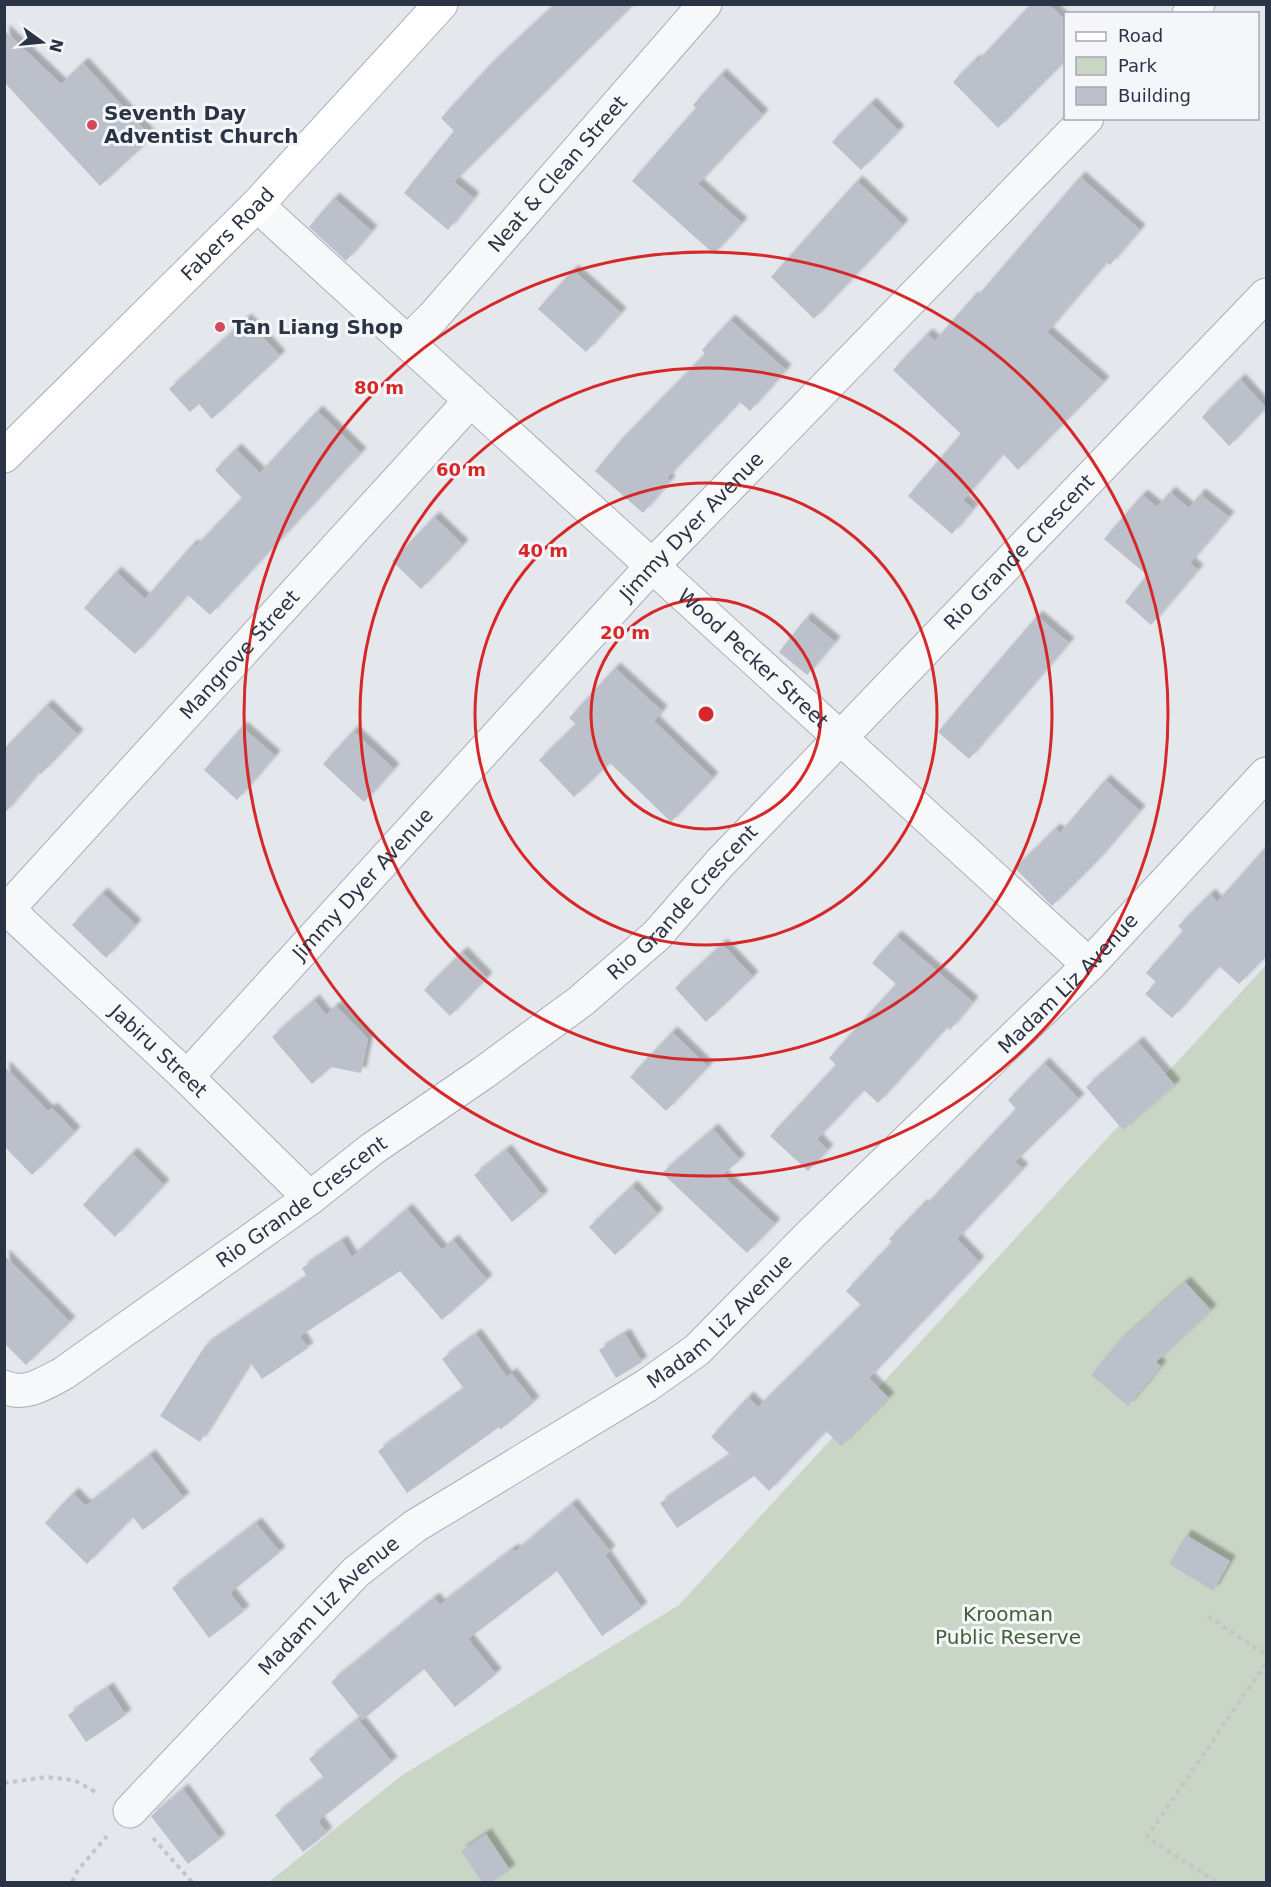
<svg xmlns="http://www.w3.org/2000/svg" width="1271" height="1887" font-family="'DejaVu Sans',sans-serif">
<defs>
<filter id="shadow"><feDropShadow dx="5.5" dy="-5.5" stdDeviation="1.5" flood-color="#0004"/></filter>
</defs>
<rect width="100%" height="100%" fill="#e4e7ec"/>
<path fill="#c9d6c5" d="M1266,965V1882H269L401,1776L679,1605Z"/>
<g fill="#bbc0ca" filter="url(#shadow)">
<path d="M555,4H634L454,182L474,198L448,230L404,193L454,131L441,118L490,65Z"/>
<path d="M1031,4H1048L1065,20V61L998,128L953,82L975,60L977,62Z"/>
<path d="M4,30L61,84L83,63L152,138L100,186L4,82Z"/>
<path d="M721,74L763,115L698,184L742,223L714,254L632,181L696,108L693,105Z"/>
<path d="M871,103L899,131L861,170L832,142Z"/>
<path d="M1080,177L1140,230L1110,265L1107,262L1047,332L1104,382L1018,470L1003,454L963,500L973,509L952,534L908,496L961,434L893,370L927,334L935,341L973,297L975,299Z"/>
<path d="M857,181L903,225L814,319L771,277Z"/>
<path d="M334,198L372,231L346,261L309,227Z"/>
<path d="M573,270L621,313L586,352L538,309Z"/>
<path d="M246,319L280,356L212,419L199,404L190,412L169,389Z"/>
<path d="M730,320L786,370L750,411L740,402L667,478L670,481L643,513L595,471L622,439L705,354L702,350Z"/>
<path d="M1240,379L1266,408L1229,446L1202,417Z"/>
<path d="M317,411L361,453L210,615L188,595L135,654L84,608L116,572L145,599L192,545L195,547L242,498L215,470L236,449L260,473Z"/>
<path d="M1170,492L1189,508L1200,494L1229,517L1190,563L1198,570L1151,625L1125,602L1147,575L1104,539L1142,495L1157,507Z"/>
<path d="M434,517L463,545L421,589L392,561Z"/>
<path d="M1037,616L1069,643L969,759L938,732Z"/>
<path d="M806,618L835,642L807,675L779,652Z"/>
<path d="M615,668L662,711L654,721L713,778L671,822L610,763L574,797L539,760L576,724L569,718Z"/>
<path d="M47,705L78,735L41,774L39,772L4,814V749Z"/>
<path d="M242,727L275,756L237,800L204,770Z"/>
<path d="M353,731L394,769L364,802L323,764Z"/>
<path d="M1105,780L1140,811L1096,862L1052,906L1015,868L1055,829L1060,833Z"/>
<path d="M1266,847V956L1239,984L1219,966L1172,1018L1145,994L1156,982L1146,973L1183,931L1178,926L1210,894L1217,902Z"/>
<path d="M102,893L136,925L106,958L72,925Z"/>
<path d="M896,936L973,1002L950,1030L947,1027L878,1103L864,1090L817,1139L828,1150L808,1171L770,1136L836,1065L829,1058L896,984L872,963Z"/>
<path d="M722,944L753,977L706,1022L675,988Z"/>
<path d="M462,952L487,978L450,1016L424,990Z"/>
<path d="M314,1000L326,1015L336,1006L368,1039L361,1073L331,1067L312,1084L272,1037Z"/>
<path d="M672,1032L708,1067L666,1111L630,1077Z"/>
<path d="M1138,1042L1175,1085L1123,1130L1086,1087Z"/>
<path d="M1044,1063L1079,1099L1015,1162L1023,1169L957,1239L979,1262L869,1378L889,1398L841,1446L826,1431L769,1491L754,1476L677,1528L660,1503L731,1455L711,1437L748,1397L758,1407L861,1305L846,1291L892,1242L889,1239L922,1205L924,1207L1016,1109L1008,1100Z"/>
<path d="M4,1066L48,1111L52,1108L75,1132L32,1175L4,1146Z"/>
<path d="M713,1129L740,1160L722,1175L775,1224L747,1253L662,1173Z"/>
<path d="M506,1150L543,1196L512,1222L474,1175Z"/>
<path d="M132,1153L164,1185L115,1237L83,1205Z"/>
<path d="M632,1186L658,1214L615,1255L589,1227Z"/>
<path d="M407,1209L442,1250L453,1240L487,1280L442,1320L400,1271L300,1336L308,1348L262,1379L250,1362L200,1442L160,1416L205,1346L307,1277L302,1268L342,1241L352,1257Z"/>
<path d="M4,1255L70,1322L26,1365L4,1343Z"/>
<path d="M1185,1282L1211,1310L1156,1362L1161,1366L1128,1406L1091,1375L1117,1344Z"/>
<path d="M476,1334L507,1377L511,1373L534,1402L500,1430L499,1427L407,1493L378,1451L464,1389L442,1359Z"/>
<path d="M625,1334L642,1362L616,1378L599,1350Z"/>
<path d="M150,1455L184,1498L143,1530L133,1517L87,1564L45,1523L73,1493L86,1506Z"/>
<path d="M572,1504L610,1551L605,1555L642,1608L602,1636L557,1571L468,1639L496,1674L455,1707L424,1669L362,1720L331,1682L434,1598L440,1605L513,1549L515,1552Z"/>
<path d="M256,1523L280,1552L230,1593L244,1611L209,1638L172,1588Z"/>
<path d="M1186,1535L1230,1561L1213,1591L1169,1564Z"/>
<path d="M108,1688L126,1715L86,1742L68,1715Z"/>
<path d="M358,1719L392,1762L318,1821L327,1833L303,1852L275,1815L324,1778L309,1759Z"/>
<path d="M183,1789L220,1839L188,1864L151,1816Z"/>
<path d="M486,1834L510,1870L492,1882H482L461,1851Z"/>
</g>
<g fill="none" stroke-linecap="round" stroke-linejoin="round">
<g stroke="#a9aeb7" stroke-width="35">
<g id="street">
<path d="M1189,14L1198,4"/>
<path id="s1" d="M257,205L1089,965"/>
<path id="s2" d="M408,342L433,317L705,4"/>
<path id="s3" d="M4,906L187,1077L310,1198"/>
<path id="s4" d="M8,909L471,400"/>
<path id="s5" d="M187,1077L652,566L1087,118"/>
<path id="s6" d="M4,1387C25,1397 45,1383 64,1373L310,1198L372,1149L483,1073L581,1001L657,935L719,864L1266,295"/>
<path id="s7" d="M130,1811L356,1572L415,1526L646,1386L697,1350L811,1234L1089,965L1266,774"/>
</g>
</g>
<g stroke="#a9aeb7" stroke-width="35">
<g id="secondary">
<path id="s8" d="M4,456L257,205L441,4"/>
</g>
</g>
<g stroke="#c2c5cb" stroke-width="4" stroke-dasharray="4.5 4.5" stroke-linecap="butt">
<path d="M1208,1616L1266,1655"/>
<path d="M4,1783L46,1777L74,1780L99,1794"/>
<path d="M153,1838L192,1882"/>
<path d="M72,1882L78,1870L107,1836"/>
<path d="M1216,1882L1147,1837L1266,1663"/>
</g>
<use href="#street" stroke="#f7f8fa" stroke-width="33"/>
<use href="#secondary" stroke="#fff" stroke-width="33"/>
</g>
<g fill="none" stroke="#d62828" stroke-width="3">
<circle cx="706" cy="714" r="115"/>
<circle cx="706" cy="714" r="231"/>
<circle cx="706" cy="714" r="346"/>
<circle cx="706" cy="714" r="462"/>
</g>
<g fill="#d1495b" stroke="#f4f6f9" stroke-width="2">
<circle cx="92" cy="125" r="6"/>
<circle cx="220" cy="327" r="6"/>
</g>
<g text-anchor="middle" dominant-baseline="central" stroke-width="6" stroke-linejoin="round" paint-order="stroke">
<g font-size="20" font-weight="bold" fill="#2b3445" stroke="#f4f6f9" text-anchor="start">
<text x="104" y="113">Seventh Day<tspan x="104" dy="23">Adventist Church</tspan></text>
<text x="232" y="327">Tan Liang Shop</text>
</g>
<g font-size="20" fill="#2b3445" stroke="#f4f6f9">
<text stroke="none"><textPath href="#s2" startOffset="225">Neat &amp; Clean Street</textPath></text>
<text stroke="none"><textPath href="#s8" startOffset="315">Fabers Road</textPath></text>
<text stroke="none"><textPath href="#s5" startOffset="747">Jimmy Dyer Avenue</textPath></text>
<text stroke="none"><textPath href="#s6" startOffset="1329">Rio Grande Crescent</textPath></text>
<text stroke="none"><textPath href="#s4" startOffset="344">Mangrove Street</textPath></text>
<text stroke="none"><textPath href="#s1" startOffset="672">Wood Pecker Street</textPath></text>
<text stroke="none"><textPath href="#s5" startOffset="261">Jimmy Dyer Avenue</textPath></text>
<text stroke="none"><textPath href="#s6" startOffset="843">Rio Grande Crescent</textPath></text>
<text stroke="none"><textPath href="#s7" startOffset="1258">Madam Liz Avenue</textPath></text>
<text stroke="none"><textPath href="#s3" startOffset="212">Jabiru Street</textPath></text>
<text stroke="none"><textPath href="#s6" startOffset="357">Rio Grande Crescent</textPath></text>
<text stroke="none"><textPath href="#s7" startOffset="772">Madam Liz Avenue</textPath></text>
<text stroke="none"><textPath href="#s7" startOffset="286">Madam Liz Avenue</textPath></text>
</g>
<g font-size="20" fill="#3f6138" stroke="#f4f6f9">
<text x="1008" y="1614">Krooman<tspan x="1008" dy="23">Public Reserve</tspan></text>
</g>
</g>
<circle cx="706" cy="714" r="9" fill="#d62828" stroke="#f4f6f9" stroke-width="3"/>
<g font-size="18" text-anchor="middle" font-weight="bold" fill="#d62828" stroke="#f4f6f9" stroke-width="6" stroke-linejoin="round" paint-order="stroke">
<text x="379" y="394">80 m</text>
<text x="461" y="476">60 m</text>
<text x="543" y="557">40 m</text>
<text x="625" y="639">20 m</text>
</g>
<rect width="1271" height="1887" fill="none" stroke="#2b3445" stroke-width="12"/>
<rect x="1064" y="12" width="195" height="108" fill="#f4f6f9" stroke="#a4a8b1" stroke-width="1.5"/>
<rect x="1076" y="32" width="30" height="9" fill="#ffffff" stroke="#a4a8b1" stroke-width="1.5"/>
<text x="1118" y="42" font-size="18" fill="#2b3445">Road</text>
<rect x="1076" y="57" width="30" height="18" fill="#c9d6c5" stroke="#a4a8b1" stroke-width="1.5"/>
<text x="1118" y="72" font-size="18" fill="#2b3445">Park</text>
<rect x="1076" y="87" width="30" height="18" fill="#bbc0ca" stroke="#a4a8b1" stroke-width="1.5"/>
<text x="1118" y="102" font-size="18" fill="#2b3445">Building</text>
<g transform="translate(42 42) rotate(105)" stroke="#f4f6f9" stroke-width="4.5" paint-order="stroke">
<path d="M0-4.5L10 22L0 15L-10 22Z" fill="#2b3445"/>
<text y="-9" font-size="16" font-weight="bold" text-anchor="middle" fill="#2b3445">N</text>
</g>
</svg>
